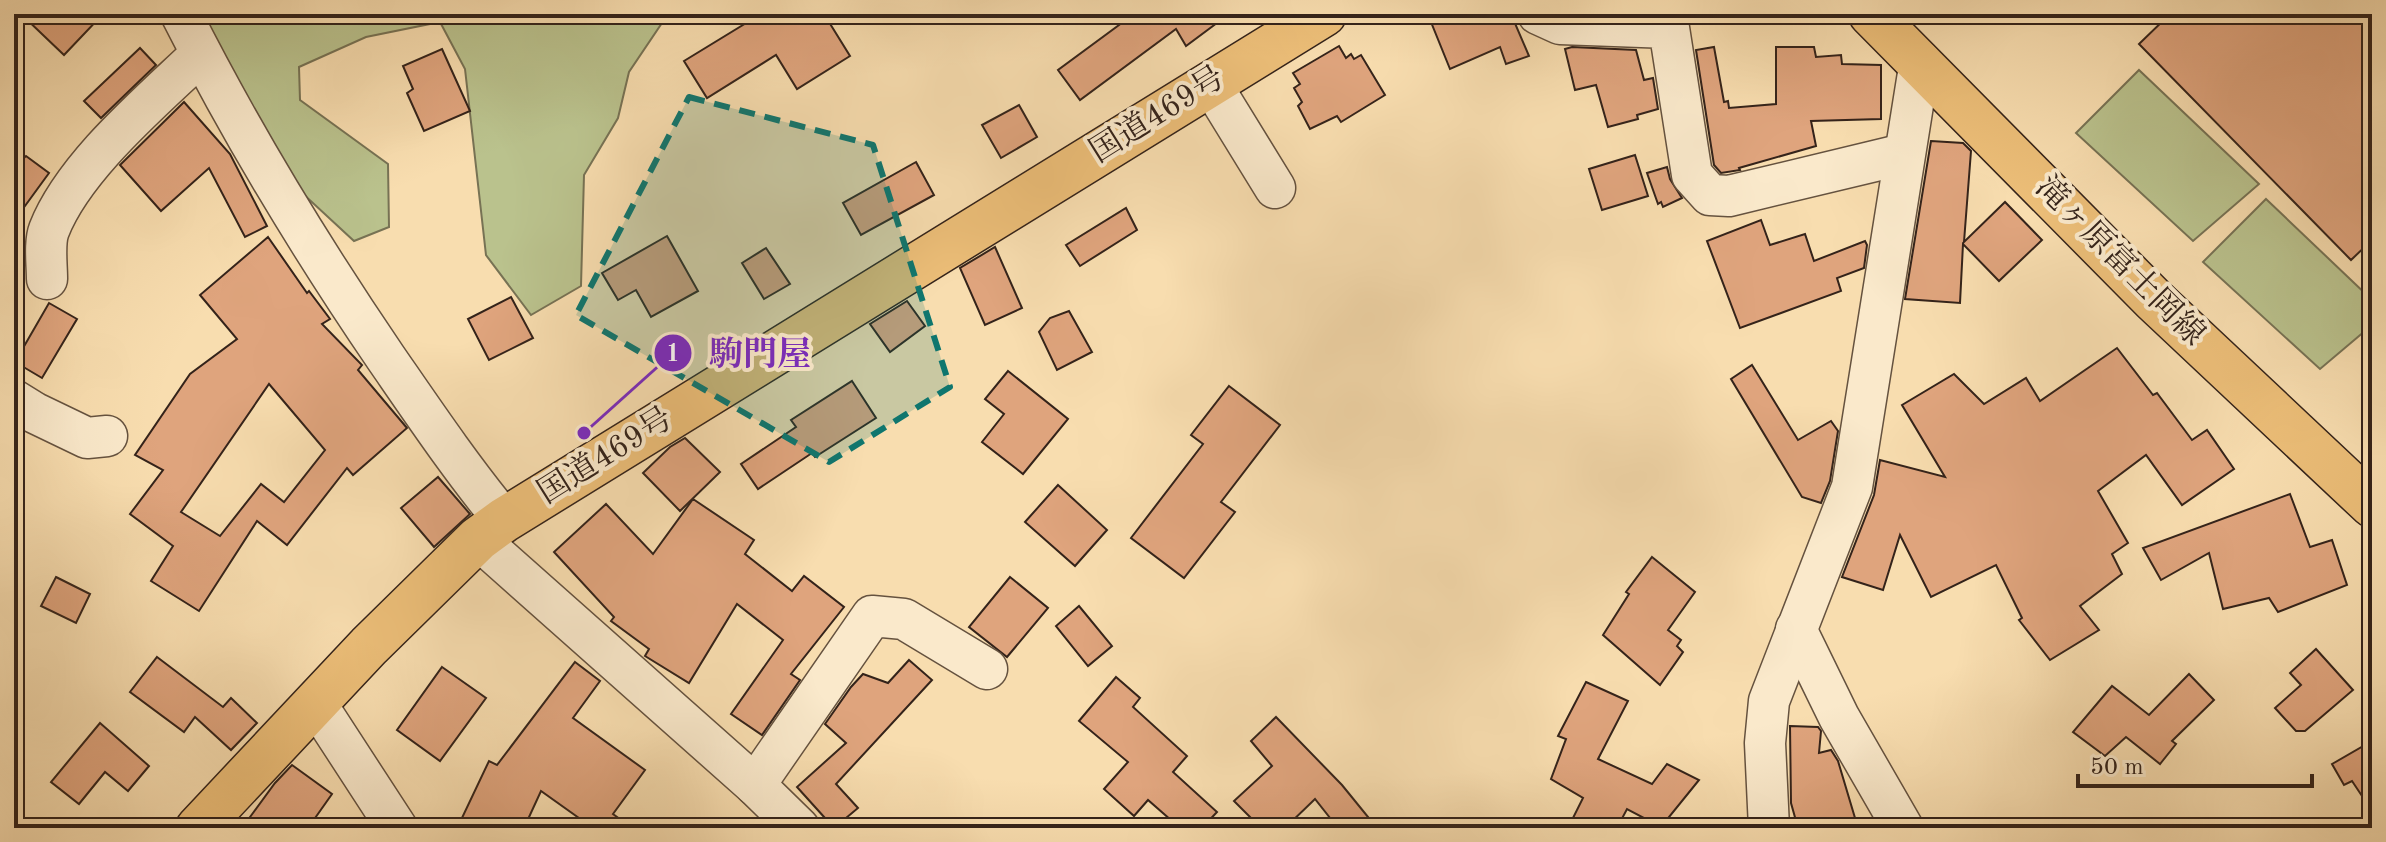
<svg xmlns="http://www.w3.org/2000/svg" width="2386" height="842" font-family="'Old Standard TT','Noto Serif JP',serif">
<rect width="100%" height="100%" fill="#f8ddaf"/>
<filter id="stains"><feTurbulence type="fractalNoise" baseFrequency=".0025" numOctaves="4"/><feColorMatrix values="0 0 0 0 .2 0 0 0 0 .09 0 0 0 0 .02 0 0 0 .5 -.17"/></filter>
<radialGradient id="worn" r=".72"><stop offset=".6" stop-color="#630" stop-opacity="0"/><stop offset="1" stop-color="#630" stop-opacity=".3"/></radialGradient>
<g fill="#bac28d" stroke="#777254" stroke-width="2">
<path d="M200,14H668L629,72L618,118L584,175L581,286L531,315L486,255L465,69L440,22L366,37L299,67L300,100L388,164L389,227L354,241L288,180Z"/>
<path d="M2139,70L2259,184L2193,241L2076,133Z"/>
<path d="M2266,199L2372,300V325L2320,369L2203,262Z"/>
</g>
<g fill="#dfa47d" stroke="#34231a" stroke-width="2" fill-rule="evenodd">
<path d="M21,14H103L64,55Z"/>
<path d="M761,14H824L850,56L797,89L776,55L707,98L684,61Z"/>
<path d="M1134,14H1229L1186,46L1176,29L1080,100L1058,70Z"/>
<path d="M1449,14H1511L1529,56L1506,64L1500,47L1450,69L1431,22Z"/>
<path d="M2170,14H2358L2372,29V240L2351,260L2139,44Z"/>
<path d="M1339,46L1346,58L1351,54L1354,59L1361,55L1385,95L1341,122L1337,116L1310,129L1298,106L1302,102L1294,88L1300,84L1293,73Z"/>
<path d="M1572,47L1636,50L1644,80L1653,78L1658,109L1637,115L1638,119L1608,127L1596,85L1575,90L1565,49Z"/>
<path d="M1714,47L1724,102L1728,101L1729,108L1776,104V47H1814L1816,57L1841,55L1842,64L1881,65V119L1811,121L1816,146L1739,168L1740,170L1721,173L1714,165L1696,50Z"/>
<path d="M140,48L156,65L101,118L84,101Z"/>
<path d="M442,49L470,111L424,131L407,93L413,89L403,66Z"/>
<path d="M184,102L230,154L267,226L245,237L209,168L161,211L120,165Z"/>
<path d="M1019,105L1037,137L1001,158L982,125Z"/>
<path d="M1931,141L1963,143L1971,151L1964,242L2005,202L2042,240L1999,281L1963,244L1960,303L1905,299Z"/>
<path d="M1635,155L1648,196L1602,210L1589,169Z"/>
<path d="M26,156L49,173L14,221V167Z"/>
<path d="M916,162L934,195L861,235L843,203Z"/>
<path d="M1667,167L1670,179L1682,198L1663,207L1661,202L1658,204L1647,173Z"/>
<path d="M1126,208L1137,230L1080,266L1066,245Z"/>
<path d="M1761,220L1770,245L1805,234L1814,261L1865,241L1867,245L1864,268L1837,278L1841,291L1740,328L1707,241Z"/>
<path d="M667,236L698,291L651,317L636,290L618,300L602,273Z"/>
<path d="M268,237L307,293L309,291L330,319L322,324L362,365L358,370L407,428L353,475L347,468L287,545L257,521L199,611L151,581L173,546L130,514L163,470L135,455L190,374L237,339L200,295ZM269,384L325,450L284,502L261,484L220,536L181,512Z"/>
<path d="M995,247L1022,308L985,325L960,268Z"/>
<path d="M766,248L790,284L764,299L742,263Z"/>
<path d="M511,297L533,338L489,360L468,319Z"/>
<path d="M907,301L925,326L890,352L870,324Z"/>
<path d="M49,303L77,319L42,378L15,362Z"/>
<path d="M1069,311L1092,352L1057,370L1039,332L1050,318Z"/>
<path d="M2117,348L2153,395L2157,393L2192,440L2207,430L2234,469L2182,505L2146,455L2098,491L2128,543L2112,554L2122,574L2080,606L2099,630L2050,660L2019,620L2022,618L1996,565L1931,597L1900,535L1883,590L1842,577L1874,495L1880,460L1945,477L1902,405L1954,374L1984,404L2026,378L2040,401Z"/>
<path d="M1752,365L1798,440L1831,421L1838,431L1830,481L1821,503L1802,497L1731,379Z"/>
<path d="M1008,371L1068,419L1023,474L982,442L1004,414L985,399Z"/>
<path d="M852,381L876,418L815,457L812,453L758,489L741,464L796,427L791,420Z"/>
<path d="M1229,386L1280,425L1221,502L1235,512L1184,578L1131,538L1203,444L1191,435Z"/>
<path d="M685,438L720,472L680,511L643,473L670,447Z"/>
<path d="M438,477L470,514L434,547L401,508Z"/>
<path d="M1058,485L1107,530L1075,566L1025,522Z"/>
<path d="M2290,494L2310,547L2332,540L2347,585L2278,612L2269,598L2223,609L2209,553L2161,580L2143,548Z"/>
<path d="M693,499L754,540L745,554L792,591L804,576L844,607L791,674L800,680L762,735L731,714L783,640L737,604L689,683L645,656L649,649L611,621L614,617L554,552L606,504L653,554Z"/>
<path d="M1652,557L1695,592L1668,630L1681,640L1677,646L1683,652L1660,685L1603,635L1629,594L1626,592Z"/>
<path d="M56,577L90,594L76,623L41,606Z"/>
<path d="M1010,577L1048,608L1007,657L969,627Z"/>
<path d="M1079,606L1112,646L1088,666L1056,626Z"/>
<path d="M2316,649L2353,690L2305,731H2296L2275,708L2301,685L2290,673Z"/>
<path d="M157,657L223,707L231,698L257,723L231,750L195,717L184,732L130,692Z"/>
<path d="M909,660L932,680L836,784L858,808L834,828L797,787L846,743L825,724L851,687L863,674L888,683Z"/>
<path d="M575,662L600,681L573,718L645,770L613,814L632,828H593L541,791L524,828H477L461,820L489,761L497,765Z"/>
<path d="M442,667L486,698L440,761L397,730Z"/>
<path d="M2189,674L2214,700L2172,741L2176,744L2160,764L2126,737L2105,756L2073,732L2112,686L2149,715Z"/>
<path d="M1116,677L1140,698L1133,707L1187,756L1173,772L1217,812L1202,828H1180L1148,800L1134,816L1104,789L1128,762L1079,721Z"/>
<path d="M1586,682L1628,701L1598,759L1652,784L1667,764L1699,780L1661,827L1627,809L1617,828H1568L1583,798L1551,779L1566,739L1558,736Z"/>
<path d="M1276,717L1342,785L1377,828H1338L1315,799L1285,828H1261L1234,801L1272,766L1251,741Z"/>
<path d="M100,723L149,766L128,791L105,772L79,804L51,782Z"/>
<path d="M1790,726L1818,727L1821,731L1819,753L1831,750L1838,761L1858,828H1798L1791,803Z"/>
<path d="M2372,741V811L2352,781L2344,785L2332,764Z"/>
<path d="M292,765L332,794L308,828H242L275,783Z"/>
</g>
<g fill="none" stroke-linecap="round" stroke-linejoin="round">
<g stroke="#65523f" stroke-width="43">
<g id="minor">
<path d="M181,14C241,133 311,248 386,358C424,413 461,468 504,520"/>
<path d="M1538,14L1560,24L1669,28L1692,175L1710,195L1729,196L1904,154"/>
<path d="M1211,84L1275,188"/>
<path d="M47,279C47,264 44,243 49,230C74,166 152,101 201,54"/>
<path d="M14,400L35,413L87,438L107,436"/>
<path d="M478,539L755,785L799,828"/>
<path d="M1796,629L1839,717L1903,828"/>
<path d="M315,702L397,828"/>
<path d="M755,785L872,616L904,619L987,669"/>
<path d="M1769,828L1765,743L1769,701L1852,487L1920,61"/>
</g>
</g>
<g stroke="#34231a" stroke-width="47">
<path id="major" d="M1871,14L2155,301L2372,505"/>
</g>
<g stroke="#34231a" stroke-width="47">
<path id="highway" d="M198,828L369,646L478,539L504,520L1324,14"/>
</g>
<use href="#minor" stroke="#fae9cb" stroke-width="40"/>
<use href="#major" stroke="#ecbe78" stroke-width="44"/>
<use href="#highway" stroke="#ecbe78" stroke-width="44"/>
</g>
<path fill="#0f766e" fill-opacity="0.2" stroke="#0f766e" stroke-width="6" stroke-dasharray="16 10" stroke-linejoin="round" d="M689,97L873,145L950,387L829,462L576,315Z"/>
<g text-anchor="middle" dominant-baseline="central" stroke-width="8" stroke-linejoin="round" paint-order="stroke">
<g font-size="32" fill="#34231a" stroke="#fae9cb">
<text transform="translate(1158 116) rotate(-32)">国道469号</text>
<text transform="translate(2119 262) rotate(45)">滝ヶ原富士岡線</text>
<text transform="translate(606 457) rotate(-32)">国道469号</text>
</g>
</g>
<path fill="none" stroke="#7b2cbf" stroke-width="3" d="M584 433L673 353"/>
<g fill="#7b2cbf" stroke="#fae9cb" stroke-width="3">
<circle cx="584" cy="433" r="8"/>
<circle cx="673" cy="353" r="20"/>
</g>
<g font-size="24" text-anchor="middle" font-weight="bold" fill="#fff">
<text x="673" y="361">1</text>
</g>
<g font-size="34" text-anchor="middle" font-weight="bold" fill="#7b2cbf" stroke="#fae9cb" stroke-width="8" stroke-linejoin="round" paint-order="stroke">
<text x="760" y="365">駒門屋</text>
</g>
<rect width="2386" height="842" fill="none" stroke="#f8ddaf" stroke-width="48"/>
<rect x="16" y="16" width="2354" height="810" fill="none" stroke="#34231a" stroke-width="4"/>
<rect x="24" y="24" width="2338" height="794" fill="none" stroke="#34231a" stroke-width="2"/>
<path d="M2078 774v12h234v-12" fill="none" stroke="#34231a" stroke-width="4"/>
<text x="2090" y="774" font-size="24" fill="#34231a" stroke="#fae9cb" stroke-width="6" paint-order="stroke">50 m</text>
<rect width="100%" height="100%" filter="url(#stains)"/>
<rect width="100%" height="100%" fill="url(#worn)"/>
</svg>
